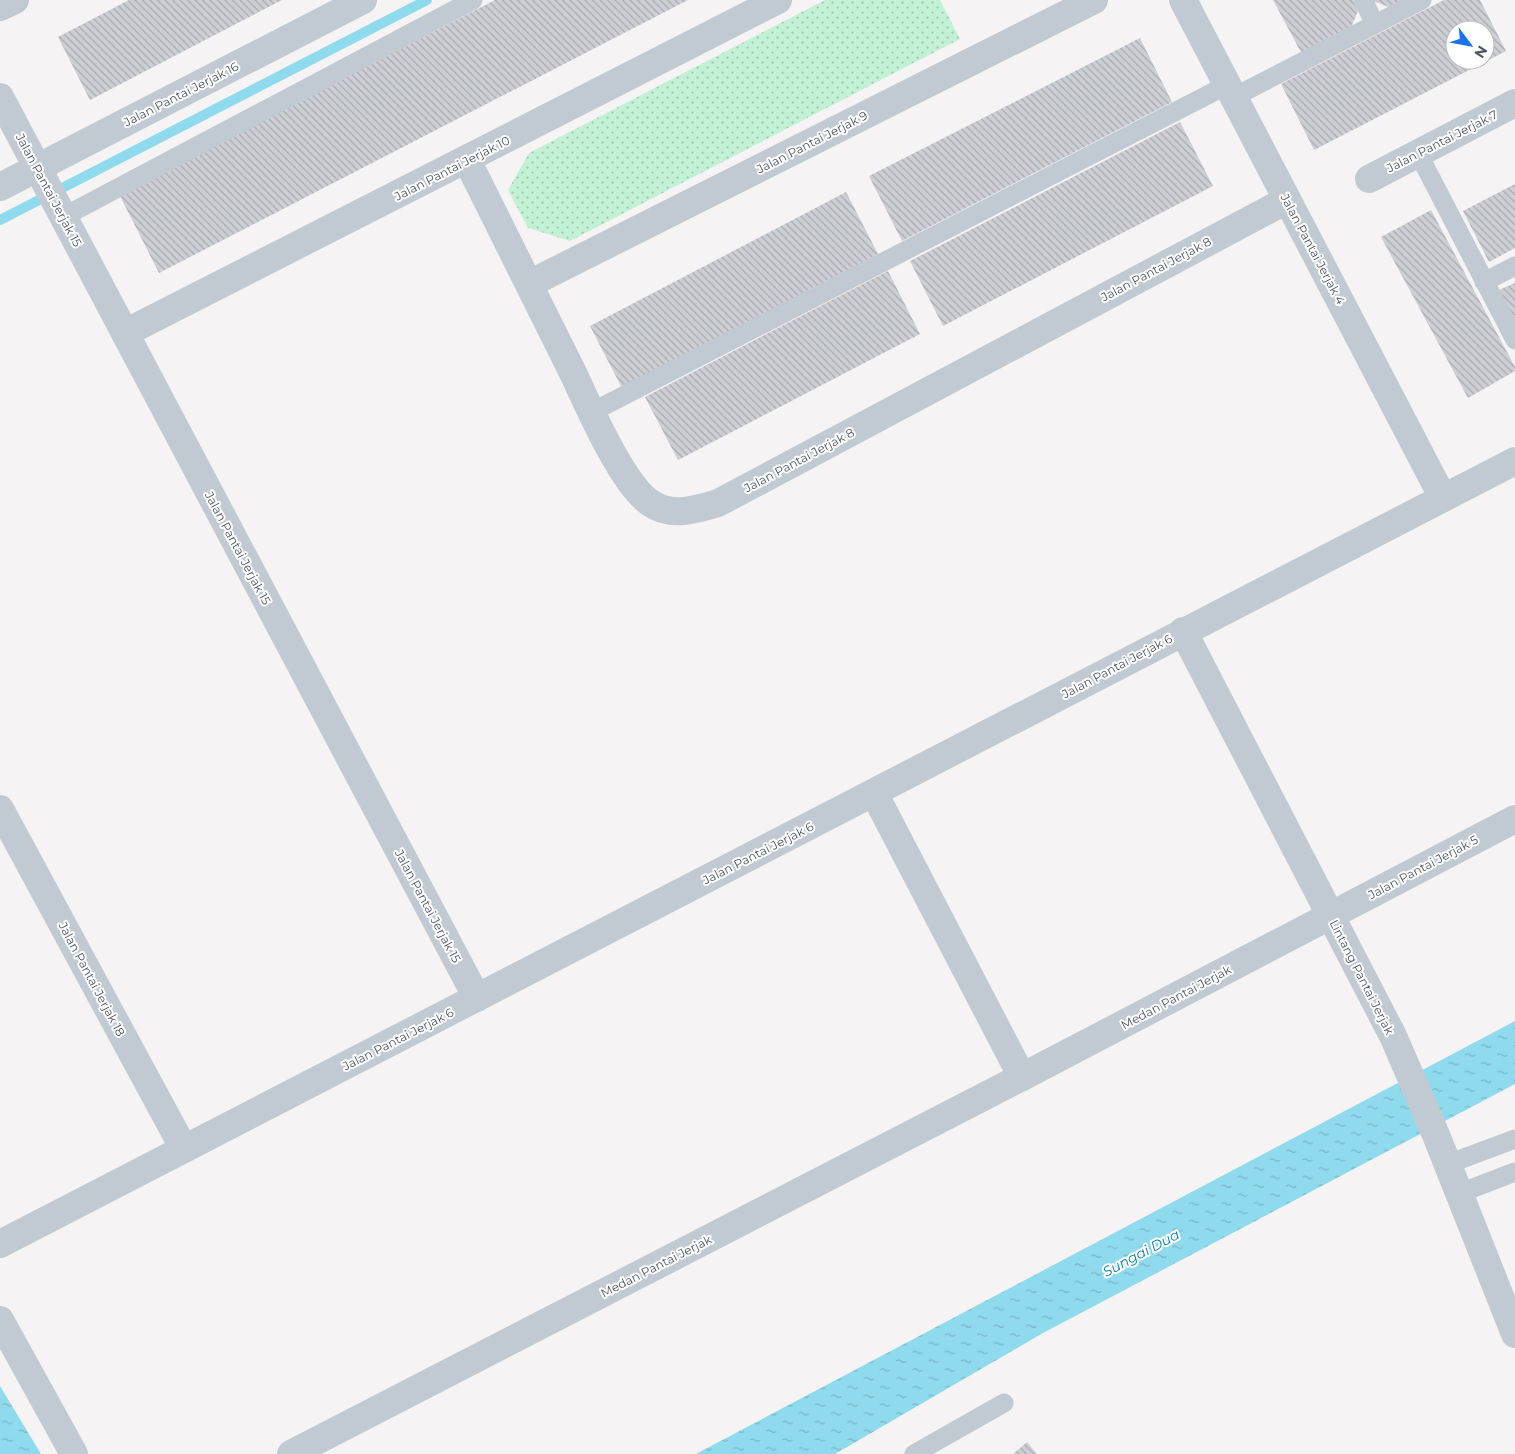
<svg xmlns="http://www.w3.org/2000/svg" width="1515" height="1454" font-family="Montserrat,sans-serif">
<defs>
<pattern id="park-dots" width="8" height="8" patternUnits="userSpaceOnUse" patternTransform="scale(1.25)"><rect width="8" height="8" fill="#c3f1d5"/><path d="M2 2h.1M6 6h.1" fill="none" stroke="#a0c6b0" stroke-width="1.8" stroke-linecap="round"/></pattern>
<pattern id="water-ripples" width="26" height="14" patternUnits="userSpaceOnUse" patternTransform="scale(1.25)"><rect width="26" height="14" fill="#90daee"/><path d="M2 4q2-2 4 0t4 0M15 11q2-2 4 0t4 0" fill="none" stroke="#78b4c4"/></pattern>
<pattern id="building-back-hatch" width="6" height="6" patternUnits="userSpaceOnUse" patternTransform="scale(1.25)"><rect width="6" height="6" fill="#cdcfd5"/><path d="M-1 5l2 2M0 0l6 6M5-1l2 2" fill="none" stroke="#a8abb0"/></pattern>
</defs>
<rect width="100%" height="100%" fill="#f5f3f3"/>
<path fill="url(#park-dots)" d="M825,0H940L960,39L570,241L528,228L508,190L529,153Z"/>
<g fill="url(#water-ripples)">
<path d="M1515,1021V1084L1043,1333L835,1454H696Z"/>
<path d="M0,1386L41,1454H0Z"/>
</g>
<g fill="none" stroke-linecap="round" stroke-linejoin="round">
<path stroke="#90daee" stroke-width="10" d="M0,220L427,0"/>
</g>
<g fill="url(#building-back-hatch)" fill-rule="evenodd">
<path d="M129,0H282L90,100L58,37Z"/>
<path d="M495,0H688L159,273L119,194Z"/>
<path d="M1273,0H1353L1358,11L1350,30L1303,56Z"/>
<path d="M1370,0H1403L1389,7Z"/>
<path d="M1444,0H1480L1506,51L1314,150L1281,84ZM1455,30H1485V60H1455Z"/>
<path d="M1140,38L1172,102L902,241L869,176Z"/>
<path d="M1180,122L1213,186L943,326L910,261Z"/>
<path d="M1515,184V248L1489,262L1463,211Z"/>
<path d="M846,192L878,254L622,388L590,326Z"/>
<path d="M1431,210L1515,367V371L1468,398L1381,237Z"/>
<path d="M888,271L920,334L678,460L645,397Z"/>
<path d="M1515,283V322L1499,290Z"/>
<path d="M1027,1442L1037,1454H1013Z"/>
</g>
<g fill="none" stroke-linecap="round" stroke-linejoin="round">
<g stroke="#c1cad2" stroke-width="19">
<path d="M1363,0L1375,24"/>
<path d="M1234,97L1422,0"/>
<path d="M1418,153L1515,340"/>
<path d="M63,217L473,0"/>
<path d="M1484,282L1515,266"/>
<path d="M592,412L1227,85"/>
<path d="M1448,1164L1515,1139"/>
<path d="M1460,1193L1515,1172"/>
<path d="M914,1454L1004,1403"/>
</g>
<g stroke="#c1cad2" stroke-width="28">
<path d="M1183,0L1443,498"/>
<path d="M0,7L15,0"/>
<path d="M0,97L477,998"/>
<path d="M467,160C503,232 538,303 574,375C589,407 622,483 649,502C671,518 694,510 718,503L1287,200"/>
<path d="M1369,179L1515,103"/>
<path d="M0,187L363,0"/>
<path d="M529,284L1094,0"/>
<path d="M125,333L778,0"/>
<path d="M1183,631L1393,1036L1436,1135L1515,1334"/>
<path d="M874,793L1022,1077"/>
<path d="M0,809L184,1149"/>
<path d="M0,1244L1515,461"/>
<path d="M0,1320L74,1454"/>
<path d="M291,1454L1022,1077L1515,819"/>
</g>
</g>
<g text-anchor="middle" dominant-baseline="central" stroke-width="4" stroke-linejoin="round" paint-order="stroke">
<g font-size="12" fill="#4a5661" stroke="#fff">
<text transform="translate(181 94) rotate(-27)">Jalan Pantai Jerjak 16</text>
<text transform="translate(1442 141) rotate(-27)">Jalan Pantai Jerjak 7</text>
<text transform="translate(812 142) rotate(-27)">Jalan Pantai Jerjak 9</text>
<text transform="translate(452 168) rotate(-27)">Jalan Pantai Jerjak 10</text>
<text transform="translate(49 190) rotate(62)">Jalan Pantai Jerjak 15</text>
<text transform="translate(1313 249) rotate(62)">Jalan Pantai Jerjak 4</text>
<text transform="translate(1156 269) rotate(-28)">Jalan Pantai Jerjak 8</text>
<text transform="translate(799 460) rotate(-28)">Jalan Pantai Jerjak 8</text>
<text transform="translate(238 548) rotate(62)">Jalan Pantai Jerjak 15</text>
<text transform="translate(1117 666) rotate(-28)">Jalan Pantai Jerjak 6</text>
<text transform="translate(758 853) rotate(-27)">Jalan Pantai Jerjak 6</text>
<text transform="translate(1423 867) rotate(-28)">Jalan Pantai Jerjak 5</text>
<text transform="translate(428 906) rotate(62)">Jalan Pantai Jerjak 15</text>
<text transform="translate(1362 977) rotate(63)">Lintang Pantai Jerjak</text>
<text transform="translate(92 979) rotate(62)">Jalan Pantai Jerjak 18</text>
<text transform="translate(1176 997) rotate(-28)">Medan Pantai Jerjak</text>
<text transform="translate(398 1039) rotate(-27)">Jalan Pantai Jerjak 6</text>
<text transform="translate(656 1266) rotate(-27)">Medan Pantai Jerjak</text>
</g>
<g font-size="14" font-style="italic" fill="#0c7c9b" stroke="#fff">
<text transform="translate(1141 1253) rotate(-28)">Sungai Dua</text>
</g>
</g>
<g transform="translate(1470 45) rotate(122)"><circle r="24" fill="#ffffff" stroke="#b7bbc0"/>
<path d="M0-4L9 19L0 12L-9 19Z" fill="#1a73e8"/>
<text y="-8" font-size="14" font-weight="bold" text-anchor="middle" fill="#4a5661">N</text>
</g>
</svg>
